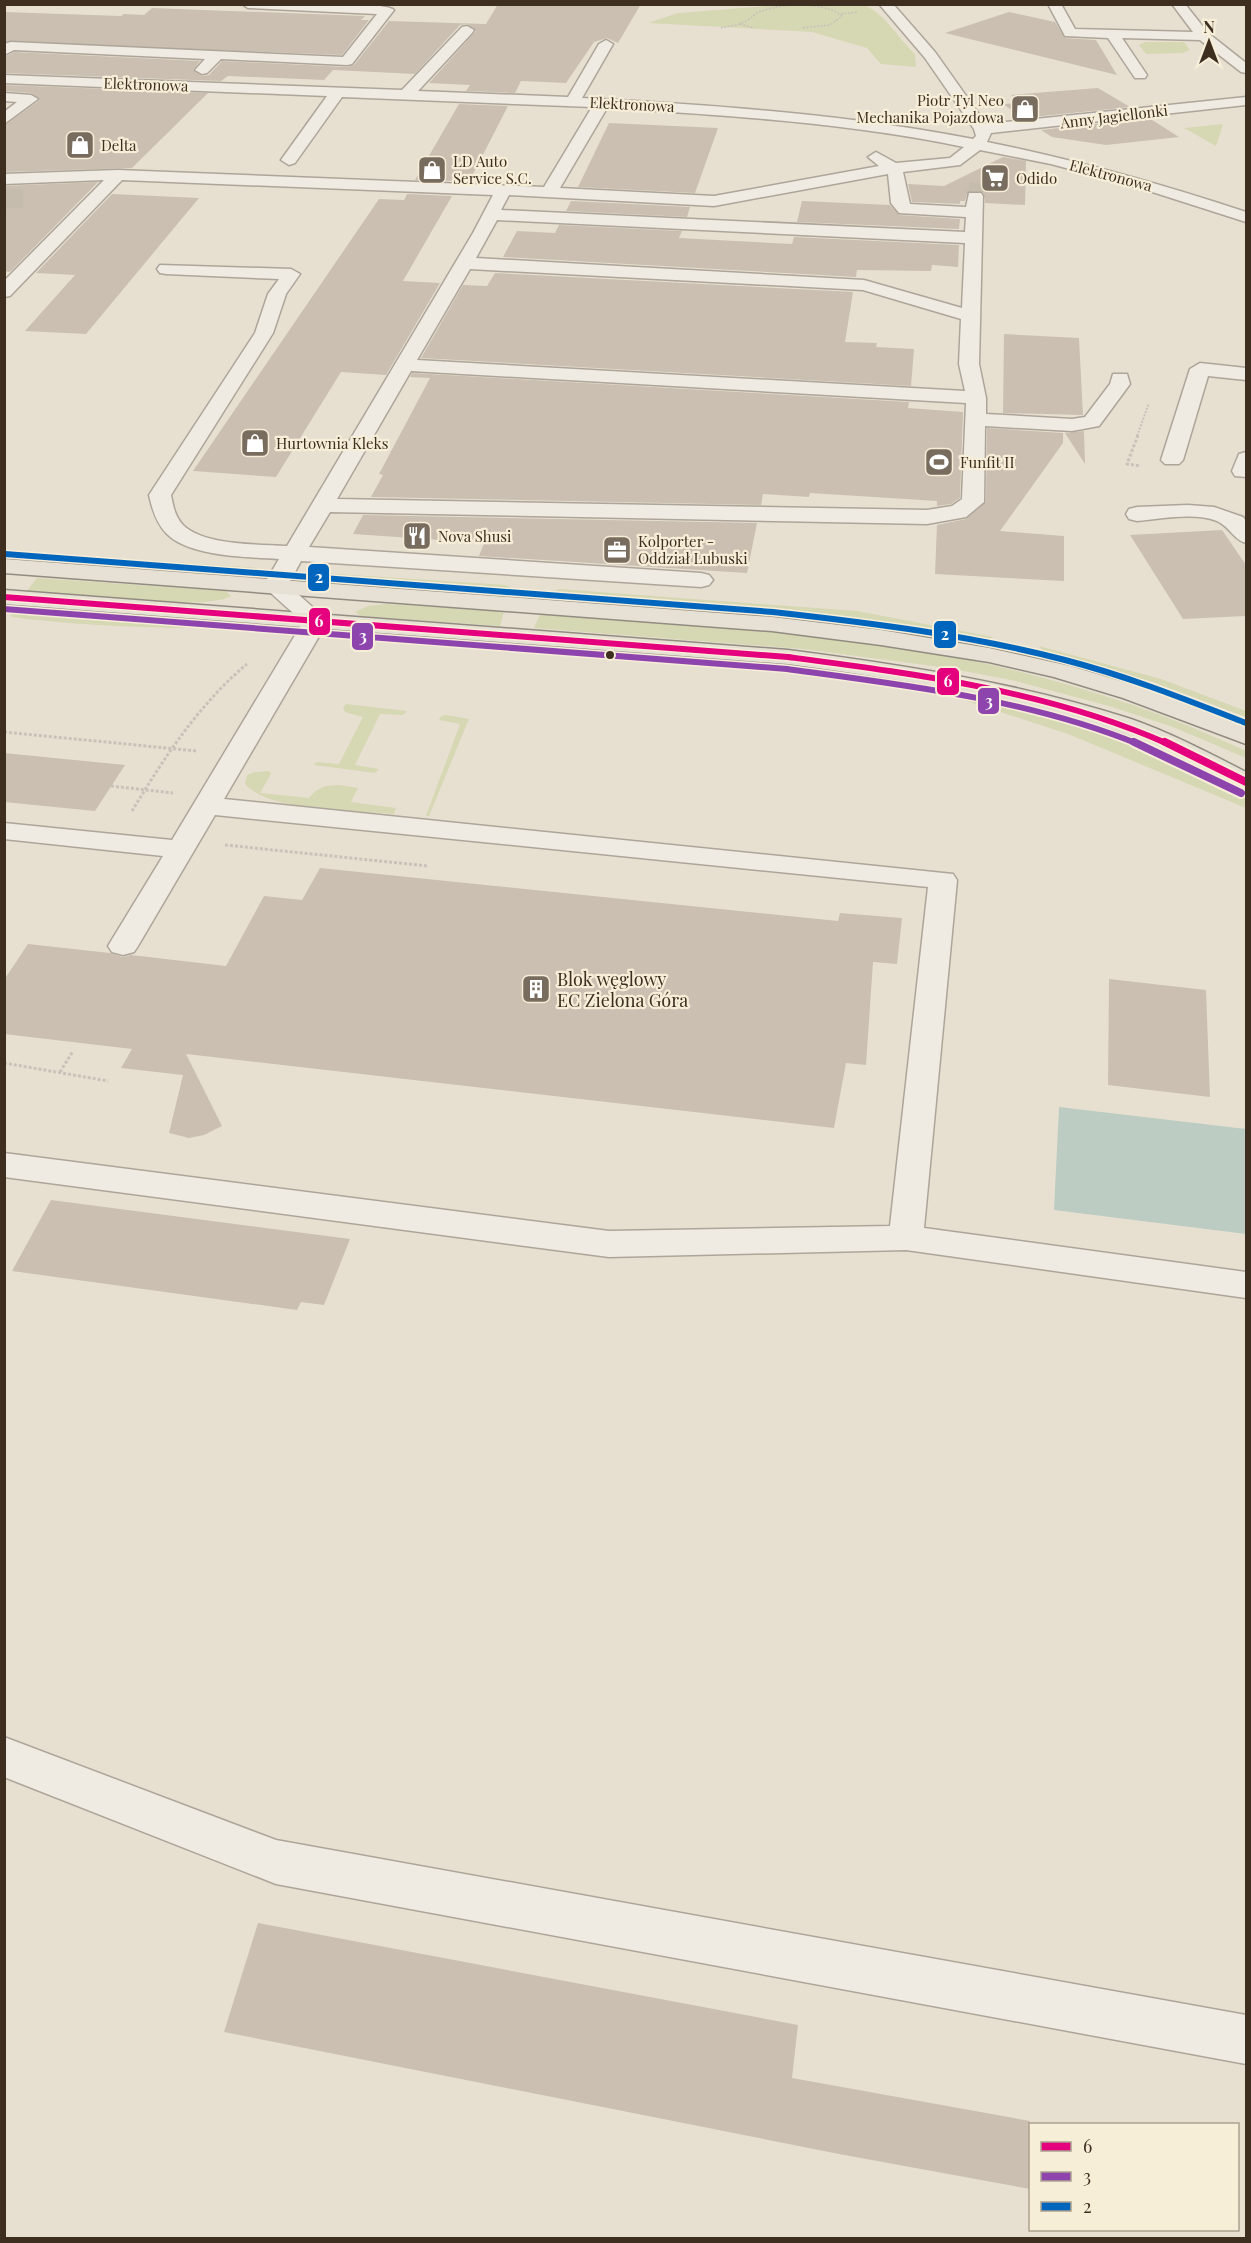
<svg xmlns="http://www.w3.org/2000/svg" width="1251" height="2243" font-family="'Playfair Display',serif">
<rect width="100%" height="100%" fill="#e7e0d1"/>
<g fill="#d6d7b3">
<path d="M779,5C795,4 853,0 864,5C887,15 898,39 915,54L916,67L881,64L867,48L812,32L648,23L678,13Z"/>
<path d="M1145,42H1184L1190,50L1183,53L1146,54L1139,45Z"/>
<path d="M1223,124L1216,146L1184,128Z"/>
<path d="M67,555L259,568L232,575H218L49,562Z"/>
<path d="M306,572L506,585L515,590L511,595L342,584L324,581Z"/>
<path d="M37,578L226,591L231,596C205,612 64,595 26,592Z"/>
<path d="M559,589L857,611L993,637L985,643L842,621L545,598Z"/>
<path d="M385,604L504,611L500,626L361,616L355,612L368,606Z"/>
<path d="M16,608L227,623C212,634 35,623 10,616Z"/>
<path d="M540,614C658,622 778,626 896,646C1016,666 1136,699 1246,751V758L1173,727L1109,706L1011,680L948,668L803,649L534,628Z"/>
<path d="M1039,646L1161,679L1246,711V717L1150,681L1046,655Z"/>
<path d="M723,660C912,674 1076,713 1246,796V808L1068,734L964,700L863,679L752,666Z"/>
<path d="M346,704L407,711L403,715L380,714L355,765L379,769L375,773L314,765L316,762L339,764L363,717L345,712L343,708Z"/>
<path d="M446,715L469,719L429,816H426L460,724L439,720L441,716Z"/>
<path d="M269,771L271,774L260,793L309,798C322,781 339,784 358,788L351,802L396,808L394,814C355,810 271,813 245,784L247,775L255,772Z"/>
</g>
<path fill="#bcccc2" d="M1059,1107L1246,1129V1234L1054,1210Z"/>
<g fill="#cbbfb2">
<path d="M498,4H641L618,43L607,38L594,42L566,83L521,81L515,93L466,91L470,85L429,83L476,31L467,24L460,25L415,74L333,70L324,80L228,76L221,81L4,73V57L14,52L200,61L193,70L202,76L209,75L222,61L347,67L354,65L389,21L486,24Z"/>
<path d="M152,8L365,16L361,20H369L342,55L4,42V12L121,16L124,14L144,15Z"/>
<path d="M1009,12L1055,22L1065,38L1096,40L1117,75L945,33Z"/>
<path d="M4,85L208,93L132,168L4,172V126L40,100L31,93L4,91Z"/>
<path d="M1098,88L1130,107L1023,118L1003,104L1021,103L1011,95Z"/>
<path d="M459,104L508,106L473,174H464L460,181L415,180Z"/>
<path d="M1149,118L1179,137L1106,145L1052,137L1041,130Z"/>
<path d="M609,123L718,128L695,193L578,187Z"/>
<path d="M1003,157L1026,161L1025,205L985,203V195L981,191H968L965,201H960V204L912,202L908,184L944,186Z"/>
<path d="M98,182L10,272L4,271V186Z"/>
<path d="M112,194L199,198L86,334L25,331L75,275L36,273Z"/>
<path d="M407,194L452,196L403,281L440,283L386,375L341,372L276,477L193,471L379,199L404,200Z"/>
<path d="M571,201L690,207L687,217L566,211Z"/>
<path d="M802,201L890,205L899,215L960,219L959,229L797,222Z"/>
<path d="M559,225L682,231L679,238L792,244L794,237L959,245L958,267L932,265L931,271L857,270L856,277L503,257L517,231L555,233Z"/>
<path d="M495,273L853,292L845,342L877,343L876,347L914,349L911,386L421,358L463,285L487,286Z"/>
<path d="M1004,334L1079,338L1083,415L1003,413Z"/>
<path d="M412,373L909,402L908,408L963,412L960,498L951,504L937,506V501L810,493L809,497L763,494L761,505L371,497L383,475L379,474L430,378L410,377Z"/>
<path d="M987,428L1063,433V443L1000,531L1064,536V581L935,574L937,525L966,519L986,502Z"/>
<path d="M1084,431L1085,464L1065,433Z"/>
<path d="M363,515L757,523L747,573L479,556L484,543L353,534Z"/>
<path d="M1222,530L1246,565V616L1183,619L1130,535Z"/>
<path d="M4,753L125,765L95,811L4,802Z"/>
<path d="M320,868L838,921L840,913L902,918L897,964L873,962L866,1065L846,1063L834,1128L186,1054L222,1126L204,1135L189,1138L169,1133L183,1075L121,1068L132,1049L4,1034V980L28,944L110,953L122,957L131,955L226,966L264,896L302,900Z"/>
<path d="M1109,979L1206,990L1210,1097L1108,1085Z"/>
<path d="M51,1200L350,1239L324,1305L301,1302L297,1310L12,1271Z"/>
<path d="M258,1923L798,2025L792,2078L1030,2121V2189L839,2154L224,2032Z"/>
</g>
<g fill="none" stroke-linecap="round" stroke-linejoin="round">
<path stroke="#c5bcae" stroke-width="14" stroke-dasharray="14 8" stroke-linecap="butt" d="M975,193L977,183"/>
<g stroke="#c5bcae" stroke-width="19" stroke-dasharray="19 9" stroke-linecap="butt">
<path d="M975,196L976,192"/>
<path d="M4,199L31,198"/>
</g>
<g stroke="#ada599" stroke-width="3">
<g id="minor">
<path d="M242,4C264,4 384,0 394,10L352,64L347,65L221,59L207,73L202,74L195,70L205,59L14,50L4,55V44L11,42L343,57L377,14L248,8Z"/>
<path d="M879,4H893L935,52L986,124L1246,97V105L991,133L987,142C1076,160 1161,184 1246,212V222L1143,189L1051,164L980,150L960,165L903,172L910,204L966,207L969,193H981L983,196L979,364L986,398V414L1072,419L1085,417L1110,384L1113,374H1127L1130,384L1099,426L1072,431L985,426L984,502L966,517L927,524L330,512L309,547L701,573L709,575L713,580L709,585L701,587L301,561L288,585L328,621L224,799L953,874L957,880L924,1228L1246,1272V1298L906,1250L609,1257L4,1177V1153L609,1231L890,1226L928,887L215,815L138,946L134,952L123,955L112,952L108,946L163,856L4,839V823L172,840L303,622L263,586L279,559C249,557 188,557 166,533C156,522 152,509 149,495L255,333L268,294L279,279L166,274L160,273L157,269L160,265L291,269L300,274L286,294L273,333L171,495C173,505 175,517 183,525C205,546 258,544 287,546L473,233L493,195L122,180L10,296L4,297V281L104,180L4,184V174L118,170L544,187L592,107L342,97L295,163L289,165L281,160L327,96L4,83V75L402,90L462,27L467,26L474,30L472,33L418,91L568,97L599,44L606,40L613,44L582,98C712,105 845,114 973,139L976,136L974,129L925,58ZM607,108C726,115 847,123 964,147L950,158L896,163L876,152L868,157L879,166L714,196L560,188ZM888,174L891,203L899,213L966,217L965,232L501,210L509,195L714,206ZM497,220L965,243L962,308L864,280L476,258ZM470,269L863,290L961,319L959,364L965,391L417,360ZM411,371L966,403L962,499L952,506L927,510L337,499Z"/>
<path d="M1048,4H1061L1075,29L1193,32L1172,4H1185L1208,33L1246,63V73L1241,72L1200,40L1122,38L1147,75L1145,78H1135L1108,38L1065,36Z"/>
<path d="M4,93L31,95L38,99L4,124V112L17,102L4,101Z"/>
<path d="M1200,363L1246,368V380L1208,376L1183,460L1179,464H1165L1161,460L1190,369Z"/>
<path d="M1246,452V477L1235,476L1232,471L1239,454Z"/>
<path d="M1188,505L1214,507L1243,517L1246,521V543C1234,540 1230,527 1217,521C1194,512 1161,519 1137,521L1129,519L1126,514L1129,509L1137,507Z"/>
<path d="M4,1737L276,1840L1246,2015V2064L276,1884L4,1777Z"/>
</g>
</g>
<g stroke="#928b80" stroke-width="3">
<g id="major">
<path d="M4,559L772,617L881,630L989,648L1070,666L1141,687L1246,727V744L1123,698L1054,677L989,662L881,645L772,631L4,573Z"/>
<path d="M4,590L788,650C903,665 1020,683 1131,719C1171,733 1209,753 1246,772V790L1236,788C1196,767 1156,745 1113,730C1008,695 897,679 788,664L4,604Z"/>
</g>
</g>
<g stroke="#c8c2b9" stroke-width="1.5" stroke-dasharray="2 1.5" stroke-linecap="butt">
<path d="M841,14L857,12"/>
<path d="M740,24L754,28"/>
<path d="M721,28C730,26 740,25 748,20C752,17 755,14 759,12C781,3 823,1 842,16L830,25L801,28"/>
</g>
<path stroke="#c8c2b9" stroke-width="2" stroke-dasharray="2 1.5" stroke-linecap="butt" d="M1137,436L1149,403"/>
<g stroke="#c8c2b9" stroke-width="3" stroke-dasharray="3 2" stroke-linecap="butt">
<path d="M1138,435L1127,464L1141,466"/>
<path d="M4,732L197,751"/>
<path d="M111,786L173,793"/>
<path d="M132,811C164,758 199,704 247,664"/>
<path d="M225,845L428,866"/>
<path d="M4,1063L108,1081"/>
<path d="M60,1072L73,1051"/>
</g>
<use href="#minor" fill="#efebe3" fill-rule="evenodd"/>
<use href="#major" fill="#e6e1d4" fill-rule="evenodd"/>
<g stroke="#f7eed8" stroke-width="9">
<path id="bus-1-far1" d="M4,597L788,657C916,674 1049,691 1168,744"/>
</g>
<g stroke="#f7eed8" stroke-width="12">
<path id="bus-1" d="M1165,742L1246,782"/>
</g>
<g stroke="#f7eed8" stroke-width="9">
<path id="bus-2-far1" d="M4,609L787,669C905,685 1027,699 1138,744"/>
</g>
<g stroke="#f7eed8" stroke-width="12">
<path id="bus-2" d="M1134,742L1241,793"/>
</g>
<g stroke="#f7eed8" stroke-width="9">
<path id="bus-3" d="M5,554L773,612C871,623 969,635 1065,660C1127,676 1187,700 1246,723"/>
</g>
<use href="#bus-1-far1" stroke="#e5007d" stroke-width="6"/>
<use href="#bus-1" stroke="#e5007d" stroke-width="8"/>
<use href="#bus-2-far1" stroke="#8e44ad" stroke-width="6"/>
<use href="#bus-2" stroke="#8e44ad" stroke-width="8"/>
<use href="#bus-3" stroke="#0065bd" stroke-width="6"/>
</g>
<defs>
<g id="shop-square" transform="scale(1.5)"><rect x="-9" y="-9" width="18" height="18" rx="4" fill="#786c5e" stroke="#f7eed8"/><path d="M-5-2.5h2.3a2.7 3.5 0 0 1 5.4 0H5L5.5 6h-11ZM-1.5-2.5h3a1.5 2.3 0 0 0-3 0Z" fill="#fff"/></g>
<g id="supermarket-square" transform="scale(1.5)"><rect x="-9" y="-9" width="18" height="18" rx="4" fill="#786c5e" stroke="#f7eed8"/><path d="M-6-5.5h2.5l.6 2H6L4.5 2H-2.5L-4.4-4H-6ZM-1.5 3.2a1.3 1.3 0 1 0 .1 0ZM3 3.2a1.3 1.3 0 1 0 .1 0Z" fill="#fff"/></g>
<g id="stadium-square" transform="scale(1.5)"><rect x="-9" y="-9" width="18" height="18" rx="4" fill="#786c5e" stroke="#f7eed8"/><path d="M0-5a6.5 5 0 1 0 0 10a6.5 5 0 1 0 0-10ZM-3.5-1.8h7v3.6h-7Z" fill="#fff"/></g>
<g id="restaurant-square" transform="scale(1.5)"><rect x="-9" y="-9" width="18" height="18" rx="4" fill="#786c5e" stroke="#f7eed8"/><path d="M-5-6h1v4h1v-4h1v4h1v-4h1v5L-1.5 .5V6h-2V.5L-5-1ZM5-6V6H3V1.5H1.5Q1.5-4 5-6Z" fill="#fff"/></g>
<g id="office-square" transform="scale(1.5)"><rect x="-9" y="-9" width="18" height="18" rx="4" fill="#786c5e" stroke="#f7eed8"/><path d="M-6-3h4V-5.5h4V-3h4V5H-6ZM-1-4.5V-3h2v-1.5ZM-6 0V1H6V0Z" fill="#fff"/></g>
<g id="building-square" transform="scale(1.5)"><rect x="-9" y="-9" width="18" height="18" rx="4" fill="#786c5e" stroke="#f7eed8"/><path d="M-4-6H4V6H1V3H-1V6H-4ZM-2.5-4.3h1.7v1.8h-1.7ZM.8-4.3h1.7v1.8H.8ZM-2.5-1h1.7V.8h-1.7ZM.8-1h1.7V.8H.8Z" fill="#fff"/></g>
</defs>
<g fill-rule="evenodd">
<use href="#shop-square" x="1025" y="109"/>
<use href="#shop-square" x="80" y="145"/>
<use href="#shop-square" x="432" y="170"/>
<use href="#supermarket-square" x="995" y="178"/>
<use href="#shop-square" x="255" y="443"/>
<use href="#stadium-square" x="939" y="462"/>
<use href="#restaurant-square" x="417" y="536"/>
<use href="#office-square" x="617" y="550"/>
<use href="#building-square" x="536" y="989"/>
</g>
<circle fill="#3d2e20" stroke="#f7eed8" stroke-width="2" cx="610" cy="655" r="5"/>
<g text-anchor="middle" dominant-baseline="central" stroke-width="4.5" stroke-linejoin="round" paint-order="stroke">
<g font-size="15" fill="#3d2e20" stroke="#f7eed8">
<text transform="translate(146 84) rotate(2)">Elektronowa</text>
<text transform="translate(632 104) rotate(3)">Elektronowa</text>
<text transform="translate(1114 116) rotate(-7)">Anny Jagiellonki</text>
<text transform="translate(1111 175) rotate(15)">Elektronowa</text>
</g>
<g font-size="15" fill="#3d2e20" stroke="#f7eed8" text-anchor="start">
<text x="1004" y="100" text-anchor="end">Piotr Tyl Neo<tspan x="1004" dy="17">Mechanika Pojazdowa</tspan></text>
<text x="101" y="145">Delta</text>
<text x="453" y="161">LD Auto<tspan x="453" dy="17">Service S.C.</tspan></text>
<text x="1016" y="178">Odido</text>
<text x="276" y="443">Hurtownia Kleks</text>
<text x="960" y="462">Funfit II</text>
<text x="438" y="536">Nova Shusi</text>
<text x="638" y="541">Kolporter -<tspan x="638" dy="17">Oddział Lubuski</tspan></text>
</g>
<g font-size="18" fill="#3d2e20" stroke="#f7eed8" text-anchor="start">
<text x="557" y="979">Blok węglowy<tspan x="557" dy="21">EC Zielona Góra</tspan></text>
</g>
</g>
<g stroke="#f7eed8" stroke-width="2">
<rect x="307" y="563" width="23" height="29" rx="6" fill="#0065bd"/>
<rect x="308" y="607" width="23" height="29" rx="6" fill="#e5007d"/>
<rect x="933" y="620" width="24" height="29" rx="6" fill="#0065bd"/>
<rect x="351" y="622" width="23" height="29" rx="6" fill="#8e44ad"/>
<rect x="936" y="667" width="24" height="29" rx="6" fill="#e5007d"/>
<rect x="977" y="687" width="23" height="28" rx="6" fill="#8e44ad"/>
</g>
<g font-size="16" text-anchor="middle" font-weight="bold" fill="#fff">
<text x="319" y="583">2</text>
<text x="319" y="627">6</text>
<text x="945" y="640">2</text>
<text x="363" y="642">3</text>
<text x="948" y="687">6</text>
<text x="989" y="707">3</text>
</g>
<rect width="1251" height="2243" fill="none" stroke="#3d2e20" stroke-width="12"/>
<rect x="1029" y="2123" width="210" height="108" fill="#f7eed8" stroke="#ada18e" stroke-width="1.5"/>
<rect x="1041" y="2142" width="30" height="9" fill="#e5007d" stroke="#ada18e" stroke-width="1.5"/>
<text x="1083" y="2153" font-size="18" fill="#3d2e20">6</text>
<rect x="1041" y="2172" width="30" height="9" fill="#8e44ad" stroke="#ada18e" stroke-width="1.5"/>
<text x="1083" y="2183" font-size="18" fill="#3d2e20">3</text>
<rect x="1041" y="2202" width="30" height="9" fill="#0065bd" stroke="#ada18e" stroke-width="1.5"/>
<text x="1083" y="2213" font-size="18" fill="#3d2e20">2</text>
<g transform="translate(1209 42)" stroke="#f7eed8" stroke-width="4.5" paint-order="stroke">
<path d="M0-4.5L10 22L0 15L-10 22Z" fill="#3d2e20"/>
<text y="-9" font-size="16" font-weight="bold" text-anchor="middle" fill="#3d2e20">N</text>
</g>
</svg>
